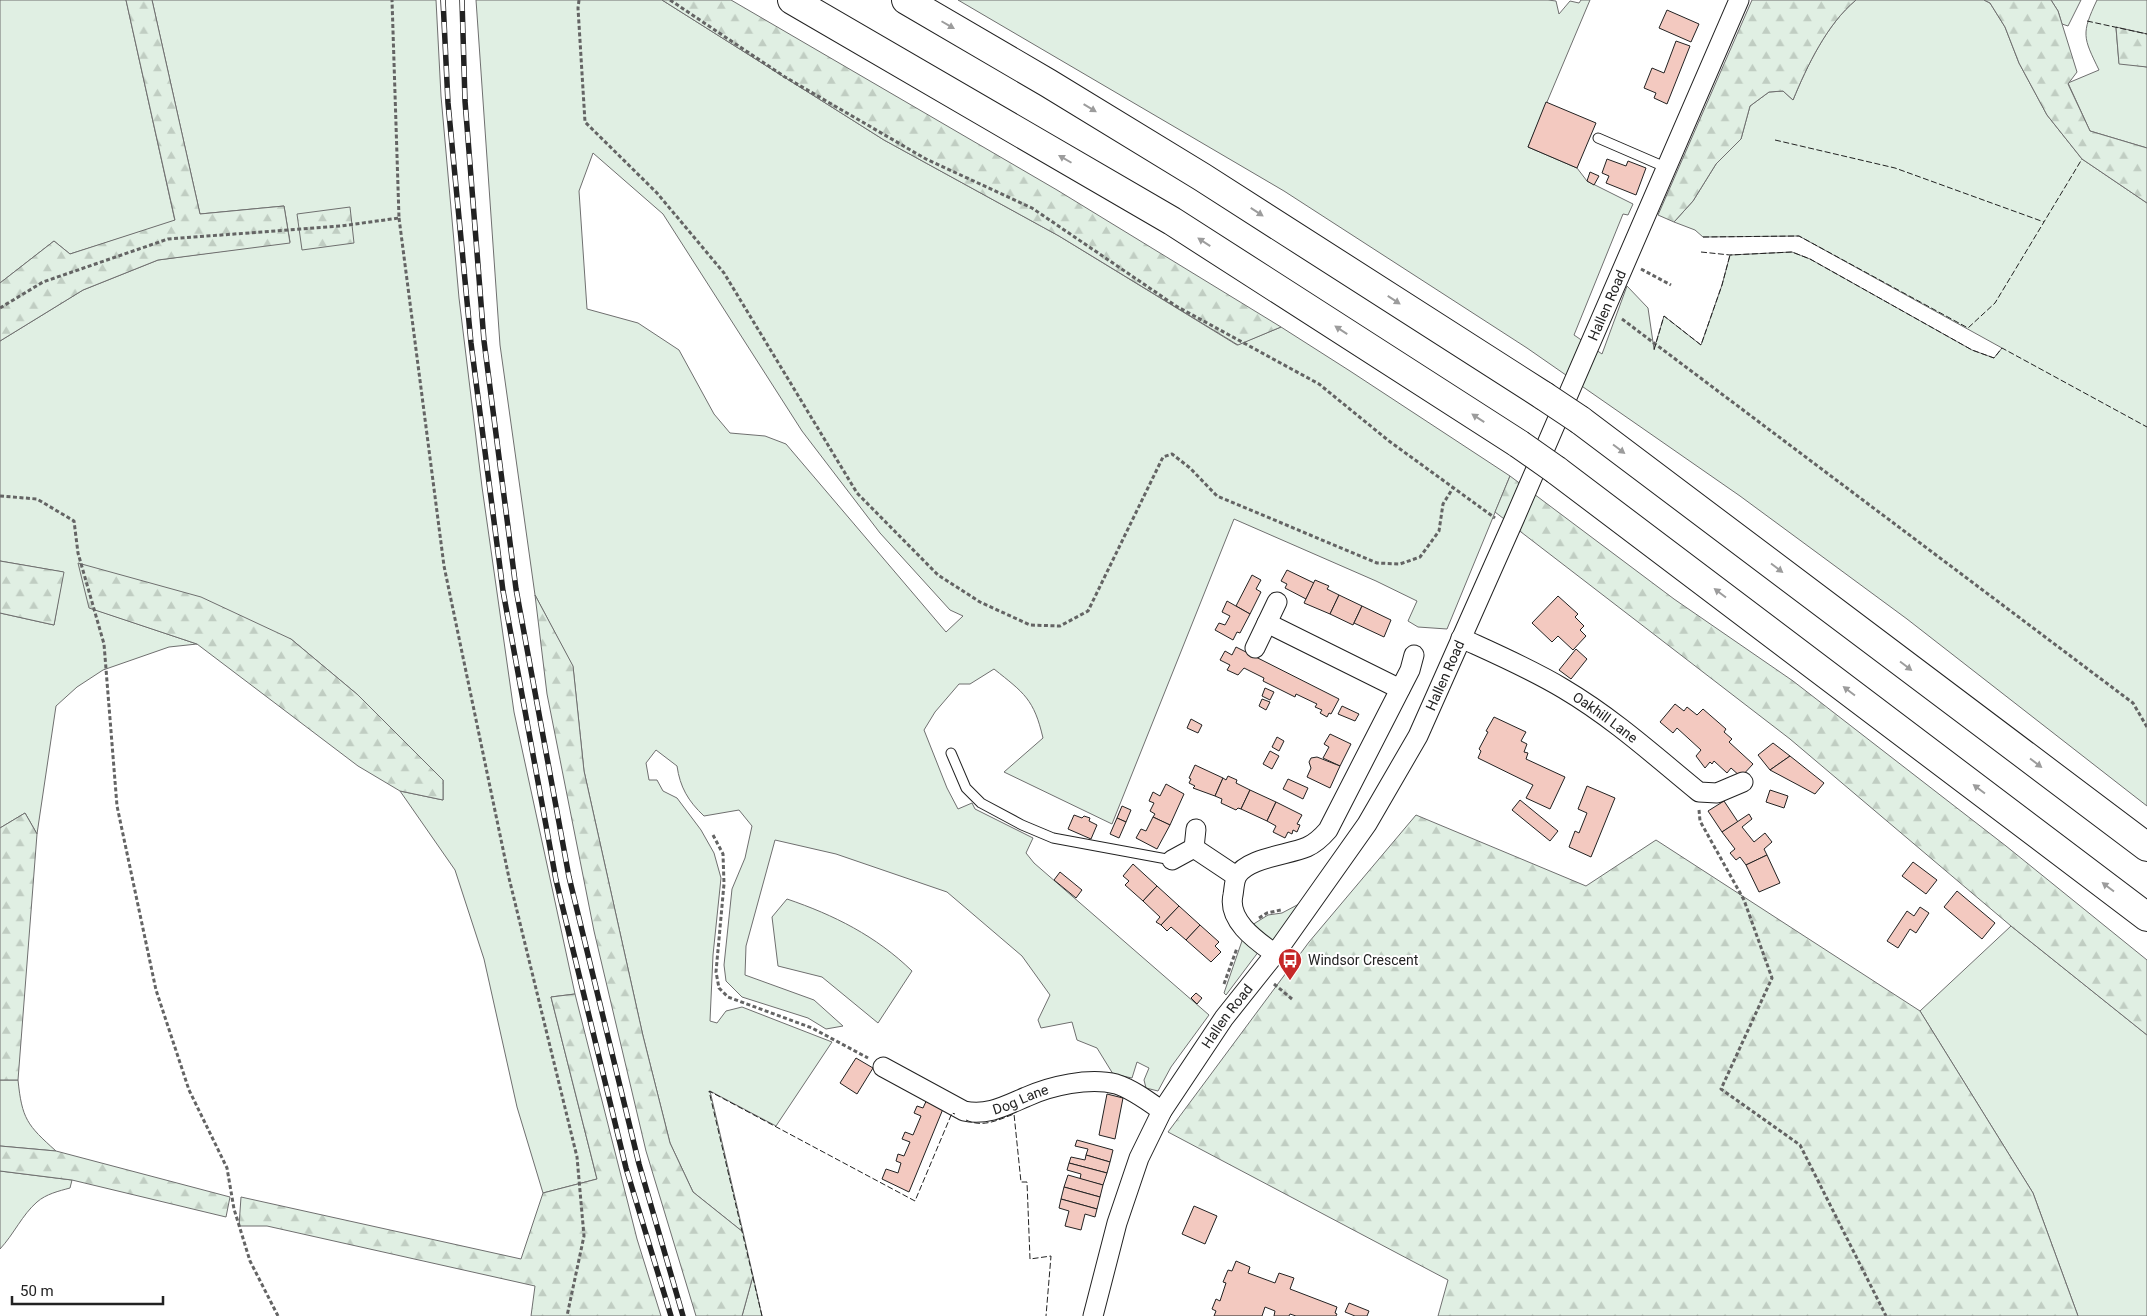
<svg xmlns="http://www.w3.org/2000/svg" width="2147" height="1316" font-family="Roboto,sans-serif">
<defs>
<pattern id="forest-firs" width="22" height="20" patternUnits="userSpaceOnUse" patternTransform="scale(1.25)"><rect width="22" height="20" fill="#e0efe3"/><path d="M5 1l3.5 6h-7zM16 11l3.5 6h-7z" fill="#c0cdc2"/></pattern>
</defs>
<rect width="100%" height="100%" fill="#fff"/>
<g fill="#e0efe3" stroke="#6f6f6f" fill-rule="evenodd">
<path d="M0,0H126L175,221L70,254L54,241L0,283Z"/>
<path d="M152,0H436L441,96L459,298L482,487L514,712L575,994L551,997L597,1179L543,1193L517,1107L484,959L455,870L400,791L443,800V780L358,695L291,639L90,608L197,644L169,647L103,670L77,687L56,706L37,834L25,813L0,828V613L54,625L63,572L0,561V341L83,290L158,260L290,242L284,206L200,214Z"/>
<path d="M476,0H662L884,140L1059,236L1237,345L1281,327L1350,371L1510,476L1447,629L1418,627L1408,621L1417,601L1376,581L1234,519L1112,824L1004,772L1043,738C1034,699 1024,693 994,669L970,684H959L935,712L924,730L947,788L958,809L972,803L975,809L1033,838L1026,853L1034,863L1209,1015L1171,1067L1158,1091L1146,1088L1144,1080L1149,1068L1137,1062L1132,1078L1113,1074L1097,1048L1077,1040L1072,1022L1041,1028L1038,1020L1050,995L1022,956L947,892L836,854L775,840L746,946L745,975L814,1000L843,1026L826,1029L808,1018L742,997L726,981L724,965L732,889L745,858L752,826L739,810L704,816C688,801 680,787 677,766L656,750L646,763L649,780H657L663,791L677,798L701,830L714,853L721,878L713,955L710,1021L717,1023L726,1011L742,1007L832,1042L776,1126L710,1091L743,1232L693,1192L670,1143L643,1036L584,771L573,667L535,595L500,345ZM593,153L663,214L802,431L880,533L950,610L963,616L946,632L786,444L765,436L730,433L714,414L679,350L638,323L587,309L579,191Z"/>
<path d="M958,0H1548L1556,1L1559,14L1570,1L1579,3L1581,0H1590L1528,147L1577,168L1587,181L1633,204L1628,215L1623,214L1574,335L1602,354L1627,286L1648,308L1654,349L1664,316L1701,345L1722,285L1730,255L1792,252L1810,259L1972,350L1994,358L2002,348L1799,236L1703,237L1695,230L1674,222L1693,201L1716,164L1741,139L1750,106L1769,92L1783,91L1793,100C1807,66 1827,24 1856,0H1984L1990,3L2005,27L2019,63L2047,115L2082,159L2147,203V806L1907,619L1740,496L1527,348L1284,191Z"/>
<path d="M2051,0H2081L2068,26L2062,24L2058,11Z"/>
<path d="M2097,0H2147V34L2116,28L2119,63L2147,67V148L2090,131L2068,83L2099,70C2083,37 2081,34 2097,0Z"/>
<path d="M787,899C834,915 876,936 912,971L878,1023L822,977L778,966L772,917Z"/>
<path d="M1299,904L1276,947L1252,925L1268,915L1282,913Z"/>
<path d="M2011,926L2147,1035V1316H2078L2033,1193L1920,1011Z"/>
<path d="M1243,938L1259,951L1226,995L1224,993Z"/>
<path d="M0,1080H18C22,1119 27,1125 56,1151L0,1146Z"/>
<path d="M0,1171L72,1180L70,1188C59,1191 46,1194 37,1202C22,1215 14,1234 0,1249Z"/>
<path d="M753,1276L762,1316H742Z"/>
</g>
<g fill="url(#forest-firs)" stroke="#6f6f6f">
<path d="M126,0H152L200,214L284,206L290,243L158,260L83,290L0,341V283L54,241L70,254L175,220Z"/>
<path d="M662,0H731L1057,190L1281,327L1238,345L1059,236L884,140Z"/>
<path d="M1752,0H1856C1827,24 1807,66 1793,100L1783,91L1769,92L1750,106L1741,139L1716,164L1693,201L1674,222L1658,215Z"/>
<path d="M1984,0H2051L2058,11L2077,72L2068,84L2090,131L2147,148V203L2082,159L2047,115L2019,63L2005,27L1990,3Z"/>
<path d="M2116,27L2147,34V67L2119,64Z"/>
<path d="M350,207L354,243L302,250L297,214Z"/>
<path d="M1510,476L1674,599L1793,681L2006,846L2147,960V1035L2011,926L1790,739L1495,512Z"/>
<path d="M0,561L64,572L54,625L0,613Z"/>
<path d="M78,563L201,597L291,639L358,695L443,780V800L400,791L358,766L197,644L89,608Z"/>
<path d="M535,595L573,666L584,771L643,1036L670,1143L693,1192L743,1232L753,1276L742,1316H696L646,1151L594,931L547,694Z"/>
<path d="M25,813L37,834L18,1080H0V828Z"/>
<path d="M1416,815L1586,886L1656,840L1920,1011L2033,1193L2078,1316H1438L1448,1280L1168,1132L1309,942Z"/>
<path d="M575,994L637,1239L661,1316H531L535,1286L267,1226H239L241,1197L521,1259L543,1193L597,1179L551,997Z"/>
<path d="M0,1146L56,1151L230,1197L226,1217L72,1180L0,1171Z"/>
</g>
<g fill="#f3c9c0" stroke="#222">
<path d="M1667,10L1699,24L1691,42L1659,28Z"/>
<path d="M1676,41L1690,46L1667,104L1654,98L1656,93L1644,88L1652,68L1664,73Z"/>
<path d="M1546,102L1596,123L1577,168L1528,147Z"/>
<path d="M1607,159L1626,166L1628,161L1646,168L1636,195L1606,183L1609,176L1602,173Z"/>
<path d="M1590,172L1599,176L1594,185L1587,181Z"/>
<path d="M1287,570L1314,583L1306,599L1285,588L1287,584L1281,581Z"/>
<path d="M1252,575L1261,580L1256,589L1261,592L1250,614L1236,606Z"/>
<path d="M1315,580L1329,586L1327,589L1339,595L1330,614L1304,603Z"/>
<path d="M1339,595L1362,606L1353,625L1330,614Z"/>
<path d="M1558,596L1578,614L1575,617L1584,626L1580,630L1586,636L1573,650L1558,636L1552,642L1532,623Z"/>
<path d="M1227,601L1250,614L1240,633L1237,632L1233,640L1215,630L1219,623L1225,625L1230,616L1222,612Z"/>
<path d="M1362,606L1391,620L1384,637L1354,623Z"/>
<path d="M1236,647L1339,699L1331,714L1329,713L1327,717L1320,713L1322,710L1315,707L1317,704L1296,694L1295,697L1263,681L1264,678L1244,668L1238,675L1227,670L1230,665L1220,660L1225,651L1232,655Z"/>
<path d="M1576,649L1587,659L1571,679L1559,670Z"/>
<path d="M1265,688L1274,692L1270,700L1262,696Z"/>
<path d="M1262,699L1270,702L1266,710L1259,706Z"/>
<path d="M1675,704L1684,711L1687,707L1697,715L1703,709L1726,729L1724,732L1732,739L1729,742L1753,764L1741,777L1731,768L1727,773L1714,761L1712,764L1710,762L1705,768L1696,756L1701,750L1677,728L1673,733L1660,722Z"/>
<path d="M1342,706L1359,714L1355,721L1338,714Z"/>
<path d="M1494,717L1526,732L1521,741L1527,744L1524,752L1528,753L1526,759L1565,777L1550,809L1526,798L1533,785L1478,758L1481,751L1479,749L1488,732L1486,731Z"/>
<path d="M1191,719L1202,725L1198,733L1187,728Z"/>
<path d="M1330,734L1351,744L1340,766L1323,758L1329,747L1324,744Z"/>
<path d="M1277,737L1284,741L1279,751L1272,747Z"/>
<path d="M1773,743L1790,756L1770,770L1758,755Z"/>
<path d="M1270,751L1279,756L1272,769L1263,764Z"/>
<path d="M1790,756L1824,783L1815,794L1770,770Z"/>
<path d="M1317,757L1340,766L1330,788L1307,777L1311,768L1309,762L1311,758Z"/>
<path d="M1195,765L1223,778L1215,796L1193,788L1195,786L1189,783L1191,779L1189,778Z"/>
<path d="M1228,776L1237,780L1236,783L1250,790L1241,809L1238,808L1236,810L1221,803L1222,799L1215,796L1223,778L1226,780Z"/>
<path d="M1288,779L1308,788L1303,799L1283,789Z"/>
<path d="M1166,784L1184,794L1170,825L1153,817L1155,814L1150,811L1154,803L1149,801L1153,792L1160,796Z"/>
<path d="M1587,786L1615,798L1591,857L1569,847L1575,831L1579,833L1587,813L1578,809Z"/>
<path d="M1250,790L1276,802L1267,821L1241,809Z"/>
<path d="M1770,790L1788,796L1784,808L1766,802Z"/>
<path d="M1520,800L1558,831L1550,841L1512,810Z"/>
<path d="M1724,801L1738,822L1722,832L1708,811Z"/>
<path d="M1276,802L1302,815L1297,824L1300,825L1297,832L1293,830L1292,834L1288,832L1285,838L1273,832L1276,826L1267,821Z"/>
<path d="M1122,806L1131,810L1126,822L1117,818Z"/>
<path d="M1749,814L1752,819L1742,827L1754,842L1765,833L1772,842L1764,849L1767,855L1746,865L1740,857L1736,860L1730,853L1735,849L1722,832Z"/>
<path d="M1074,815L1082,818L1084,816L1090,818L1089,821L1097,825L1091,839L1068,829Z"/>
<path d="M1153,817L1170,825L1157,849L1136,838L1141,829L1146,831Z"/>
<path d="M1117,818L1126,822L1119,838L1110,834Z"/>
<path d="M1767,855L1780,883L1759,892L1746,865Z"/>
<path d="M1913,862L1937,880L1926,894L1902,876Z"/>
<path d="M1133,864L1157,886L1143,901L1125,885L1129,881L1123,876Z"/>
<path d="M1060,872L1082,890L1076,898L1054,880Z"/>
<path d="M1157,886L1179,906L1161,925L1156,922L1160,917L1143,901Z"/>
<path d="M1957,891L1995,923L1982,939L1944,907Z"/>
<path d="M1179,906L1200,925L1186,940L1171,927L1167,931L1161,925Z"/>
<path d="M1920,907L1929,913L1916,933L1910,929L1898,948L1887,941L1907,911L1914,916Z"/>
<path d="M1200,925L1219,942L1215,946L1221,952L1211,962L1186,940Z"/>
<path d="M1196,993L1202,998L1197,1004L1191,998Z"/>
<path d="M856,1058L873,1068L857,1094L840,1083Z"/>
<path d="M1107,1094L1123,1098L1115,1139L1099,1135Z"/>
<path d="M928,1097L945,1104L909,1192L882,1179L886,1169L898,1173L901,1163L896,1161L898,1154L904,1156L910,1142L902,1139L905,1132L913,1135L921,1116L914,1113L917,1106L923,1108Z"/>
<path d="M1077,1140L1113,1150L1110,1162L1086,1155L1088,1149L1075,1146Z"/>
<path d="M1086,1155L1110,1162L1107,1173L1069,1163L1071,1157L1085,1160Z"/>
<path d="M1069,1163L1107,1173L1103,1185L1080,1179L1081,1174L1067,1170Z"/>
<path d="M1068,1175L1103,1185L1100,1197L1064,1187Z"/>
<path d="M1064,1187L1100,1197L1097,1209L1061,1199Z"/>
<path d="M1061,1199L1097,1209L1095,1217L1085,1214L1081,1230L1065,1226L1069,1211L1059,1208Z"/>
<path d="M1194,1206L1217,1216L1205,1244L1182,1234Z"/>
<path d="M1236,1261L1250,1267L1248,1273L1275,1283L1279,1273L1294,1278L1290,1289L1337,1307L1335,1313L1337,1314L1336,1316H1296L1290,1314L1289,1316H1274L1275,1311L1265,1307L1262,1316H1214L1216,1311L1212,1309L1216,1299L1220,1301L1226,1283L1223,1282L1228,1270L1232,1271Z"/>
<path d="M1349,1303L1369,1311L1367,1316H1355L1345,1312Z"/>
</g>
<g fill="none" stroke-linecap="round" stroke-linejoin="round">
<g stroke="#222" stroke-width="11">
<g id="lane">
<path d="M1598,138L1665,167"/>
<path d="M951,753L966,788L981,803L1022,825L1053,838L1172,860"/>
</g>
</g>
<g stroke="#222" stroke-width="21">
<g id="street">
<path d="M1267,623L1400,689"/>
<path id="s1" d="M1461,638C1496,654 1531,669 1564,689C1613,718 1655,756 1699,792L1717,793L1743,782"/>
<path d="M1255,648L1277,602"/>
<path d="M1194,848L1236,876"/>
<path d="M1172,860L1194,848L1196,829"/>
<path d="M1275,954C1257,941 1227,921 1233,895C1234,890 1234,881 1237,876C1247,858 1288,855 1307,847C1316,843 1322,837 1328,830L1410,670L1414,655"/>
<path id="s2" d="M883,1067L964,1111C987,1116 1005,1106 1026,1097C1050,1086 1089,1077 1116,1084C1132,1089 1148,1101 1162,1111"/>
<path id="s3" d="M1093,1316L1117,1223L1139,1158L1162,1111L1224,1018L1275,954L1367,824L1418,736L1513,522L1739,0"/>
</g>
</g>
<g stroke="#222" stroke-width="30">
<g id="highway">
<path d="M792,0L1172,221L1519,444"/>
<path d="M906,0L1048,83L1202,177L1544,396"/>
<path d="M1580,420L2147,847"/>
<path d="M1556,470L2147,917"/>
</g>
</g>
<g stroke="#646464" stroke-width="3" stroke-dasharray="4 2.5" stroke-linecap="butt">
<path d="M579,0L578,8L585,122L657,193L724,273L857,493L938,575L980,602L1030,625L1060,626L1088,611L1163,457L1172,454L1190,468L1217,496L1377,563L1400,564L1420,557L1439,531L1443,504L1453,488"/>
<path d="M670,0L785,77L926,159L1032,208L1176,306L1319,384L1389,441L1495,518"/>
<path d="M399,218L444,566L509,878L577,1157L584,1236L567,1316"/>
<path d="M1641,269L1671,285"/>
<path d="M0,308L43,282L168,239L341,226L399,218L392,0"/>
<path d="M1622,319L2133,703L2147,727"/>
<path d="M0,496L37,499L74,521L78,553L104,644L117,806L156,990L189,1090L227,1168L234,1209L250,1261L278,1316"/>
<path d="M1699,810L1700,821L1744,900L1772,978L1721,1089L1800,1145L1886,1316"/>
<path d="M713,835L723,854L724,884L716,972L719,988L728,997L812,1028L868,1058"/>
<path d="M1259,918L1267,913L1281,910"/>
<path d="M1224,984L1237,948"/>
<path d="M1274,984L1292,999"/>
</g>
<use href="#lane" stroke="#fff" stroke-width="9"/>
<use href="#street" stroke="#fff" stroke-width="19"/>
<use href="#highway" stroke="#fff" stroke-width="28"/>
<g stroke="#222" stroke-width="5.5">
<g id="rail">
<path d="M443,0L448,103L471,343L503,591L556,880L626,1168L671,1316"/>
<path d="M462,0L465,101L484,341L516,589L569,877L639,1164L683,1316"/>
</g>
</g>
<use href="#rail" stroke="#fff" stroke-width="4" stroke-dasharray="11" stroke-linecap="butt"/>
<g stroke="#222" stroke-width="30" stroke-linecap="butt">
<g id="highway-bridge">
<path d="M1544,396L1580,420"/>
<path d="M1519,444L1556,470"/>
</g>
</g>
<use href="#highway-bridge" stroke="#fff" stroke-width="28"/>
<g stroke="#222" stroke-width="1" stroke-dasharray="6 2.5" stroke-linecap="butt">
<path d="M2087,21L2147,34"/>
<path d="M1775,140L1895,168L2044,222"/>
<path d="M1703,237L1799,236L1968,328L1995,303L2082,159"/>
<path d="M1701,252L1730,255L1792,252L1810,259L1972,350L1994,358L2002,348L2147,427"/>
<path d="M1654,350L1664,316L1701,345L1722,285L1730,255"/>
<path d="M966,1120C983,1128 998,1120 1014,1114L1021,1182H1027L1030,1259L1051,1256L1046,1316"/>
<path d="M762,1316L709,1091L915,1201L952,1113L955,1114"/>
</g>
</g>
<defs><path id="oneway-solid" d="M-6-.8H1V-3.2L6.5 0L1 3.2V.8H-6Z" transform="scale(1.25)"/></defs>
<g fill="#9c9c9c">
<use href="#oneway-solid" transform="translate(948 25) rotate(30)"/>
<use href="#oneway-solid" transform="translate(1090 108) rotate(31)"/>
<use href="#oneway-solid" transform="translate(1065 159) rotate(-150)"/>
<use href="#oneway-solid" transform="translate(1257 212) rotate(33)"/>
<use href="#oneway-solid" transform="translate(1204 242) rotate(-147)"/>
<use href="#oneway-solid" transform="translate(1394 300) rotate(33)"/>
<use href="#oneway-solid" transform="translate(1341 330) rotate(-147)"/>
<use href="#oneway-solid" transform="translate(1478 418) rotate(-147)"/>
<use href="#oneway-solid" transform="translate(1619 449) rotate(37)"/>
<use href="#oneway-solid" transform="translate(1777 568) rotate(37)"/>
<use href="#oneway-solid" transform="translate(1720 593) rotate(-143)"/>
<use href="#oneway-solid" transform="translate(1906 666) rotate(37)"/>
<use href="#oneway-solid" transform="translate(1849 691) rotate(-143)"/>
<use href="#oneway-solid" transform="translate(2036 763) rotate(37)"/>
<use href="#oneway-solid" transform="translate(1979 789) rotate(-143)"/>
<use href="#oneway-solid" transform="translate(2108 887) rotate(-143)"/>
</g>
<defs>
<g id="bus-pin" transform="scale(1.25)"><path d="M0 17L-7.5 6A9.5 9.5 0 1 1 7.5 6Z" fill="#c62828" stroke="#fff"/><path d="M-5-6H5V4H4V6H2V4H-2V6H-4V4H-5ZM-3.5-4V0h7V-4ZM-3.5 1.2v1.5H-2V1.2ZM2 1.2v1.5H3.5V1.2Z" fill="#fff"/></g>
</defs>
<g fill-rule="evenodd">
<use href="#bus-pin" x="1290" y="960"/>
</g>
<g text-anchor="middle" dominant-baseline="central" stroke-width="4" stroke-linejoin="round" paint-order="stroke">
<g font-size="14" fill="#222" stroke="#fff">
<text stroke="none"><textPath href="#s3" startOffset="1142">Hallen Road</textPath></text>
<text stroke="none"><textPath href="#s3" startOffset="738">Hallen Road</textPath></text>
<text stroke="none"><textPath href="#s1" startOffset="165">Oakhill Lane</textPath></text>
<text stroke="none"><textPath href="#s3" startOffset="332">Hallen Road</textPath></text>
<text stroke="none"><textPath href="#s2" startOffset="151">Dog Lane</textPath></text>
</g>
<g font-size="14" fill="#222" stroke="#fff" text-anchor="start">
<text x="1308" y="960">Windsor Crescent</text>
</g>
</g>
<path d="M12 1296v8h151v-8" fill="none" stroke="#222222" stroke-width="2.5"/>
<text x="20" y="1296" font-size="15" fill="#222222" stroke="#ffffff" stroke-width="4" paint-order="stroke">50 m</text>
</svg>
